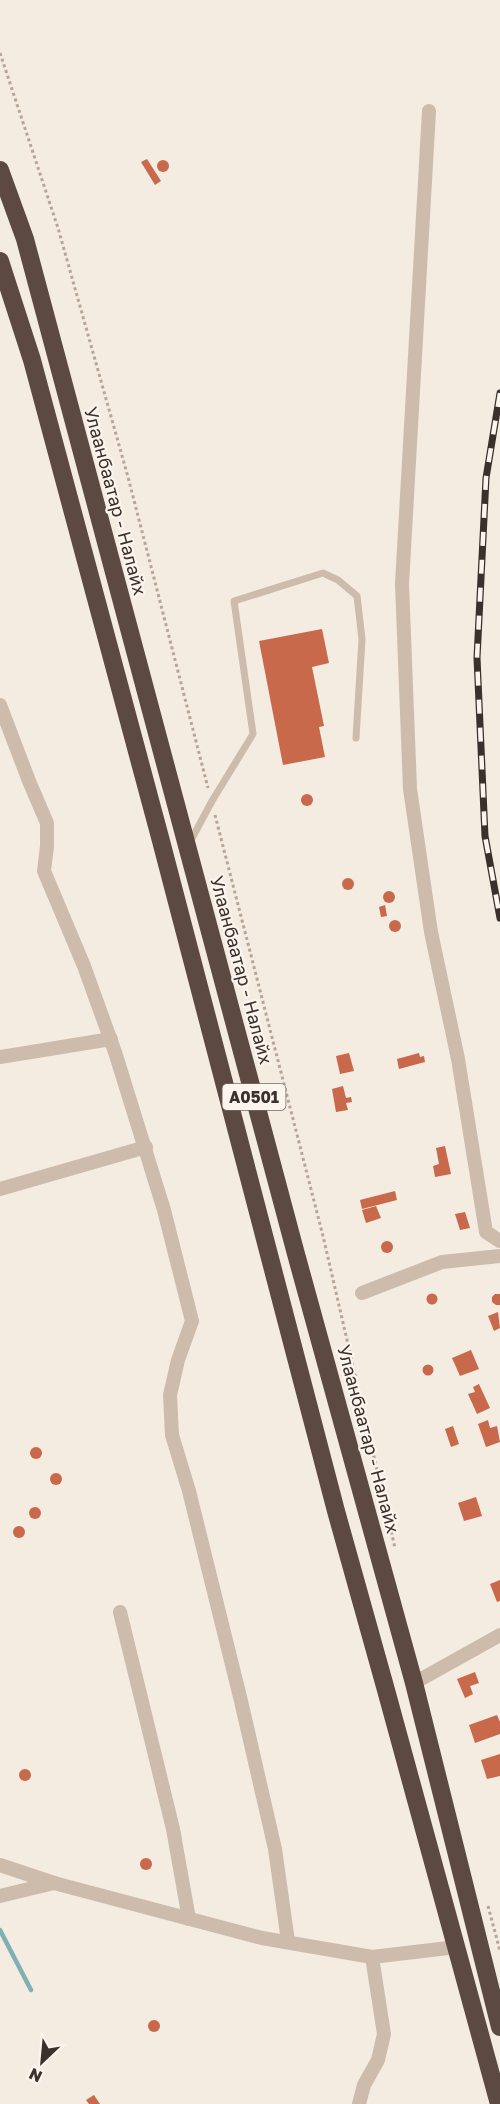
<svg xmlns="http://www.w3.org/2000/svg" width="500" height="2104" font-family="'Golos Text',sans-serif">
<rect width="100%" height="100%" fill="#f4ebe1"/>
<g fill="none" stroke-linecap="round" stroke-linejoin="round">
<path stroke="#7fb0b2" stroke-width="4.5" d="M0,1930L31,1990"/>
</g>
<g fill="#c8694b">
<path d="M147,159L161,181L155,185L141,162Z"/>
<circle cx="163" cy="166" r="6"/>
<path d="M322,629L329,663L312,667L324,726L319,727L325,757L283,765L259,641Z"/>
<circle cx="307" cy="800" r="6"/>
<circle cx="348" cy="884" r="6"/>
<circle cx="389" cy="897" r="6"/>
<path d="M385,905L387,916L381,917L379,907Z"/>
<circle cx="395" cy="926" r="6"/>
<path d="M349,1053L354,1071L340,1074L336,1056Z"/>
<path d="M419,1053L420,1057L424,1056L425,1062L399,1069L397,1059Z"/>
<path d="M343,1086L346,1098L351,1097L352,1102L346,1103L348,1110L336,1112L332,1089Z"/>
<path d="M445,1146L451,1174L435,1177L433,1166L439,1164L436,1148Z"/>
<path d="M395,1191L397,1200L362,1209L360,1200Z"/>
<path d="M376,1206L381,1218L366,1223L362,1210Z"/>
<path d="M465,1212L470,1228L460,1230L455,1214Z"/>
<circle cx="387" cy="1247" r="6"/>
<circle cx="432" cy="1299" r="5.5"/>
<path d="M495,1294H500V1305H496L492,1302V1297Z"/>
<path d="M498,1312L500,1328L494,1331L488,1316Z"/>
<path d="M471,1350L479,1369L460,1376L452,1358Z"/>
<circle cx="428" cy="1370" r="5.5"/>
<path d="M479,1384L490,1408L477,1414L468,1394L475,1392L473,1387Z"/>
<path d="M488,1420L490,1428L497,1426L500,1442L486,1447L478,1424Z"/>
<path d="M453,1426L459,1444L451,1447L445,1429Z"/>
<circle cx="36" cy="1453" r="6"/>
<circle cx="56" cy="1479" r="6"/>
<path d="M476,1497L482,1516L464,1521L458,1503Z"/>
<circle cx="35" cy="1513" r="6"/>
<circle cx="19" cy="1532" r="6"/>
<path d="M500,1580V1601L497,1602L490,1584Z"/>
<path d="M475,1672L479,1683L470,1686L473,1694L465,1698L457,1679Z"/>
<path d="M497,1715L500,1722V1734L475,1743L469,1725Z"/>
<path d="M500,1754V1776L487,1779L481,1760Z"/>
<circle cx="25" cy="1775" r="6"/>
<circle cx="146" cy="1864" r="6"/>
<circle cx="154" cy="2026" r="6"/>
<path d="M94,2095L100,2104H89L86,2100Z"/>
</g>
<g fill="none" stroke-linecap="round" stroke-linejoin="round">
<g stroke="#b9a596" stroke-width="3" stroke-dasharray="3 3" stroke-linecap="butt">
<path d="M0,53L58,228L128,477L208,788"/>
<path d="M215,815L323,1236L395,1548"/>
<path d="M488,1906L500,1951"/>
</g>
<path stroke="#cdbbac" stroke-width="7" d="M190,842L212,801L253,734L234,601L323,573L338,580L357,596L362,639L356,738"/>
<g stroke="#cdbbac" stroke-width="14">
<path d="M429,111L402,584L410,789L431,932L458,1059L486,1232L500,1241"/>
<path d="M0,705L29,781L47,823V846L44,871L84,966L115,1052L164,1210L192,1321L178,1360L170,1395L172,1435L189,1491L241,1701L275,1849L288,1941"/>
<path d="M0,1057L111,1039"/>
<path d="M0,1189L146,1147"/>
<path d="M362,1293L442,1262L500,1256"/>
<path d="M120,1612L173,1829L189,1919"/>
<path d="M414,1683L500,1635"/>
<path d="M0,1865L54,1883L262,1938L372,1957L457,1947"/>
<path d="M0,1896L54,1883"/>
<path d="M359,2104L364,2085L378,2060L384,2034L372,1957"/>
</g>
<g stroke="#5c4a42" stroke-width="18">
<path d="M0,170L25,239L296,1254L414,1683L500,2027"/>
<path d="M0,261L32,360L161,841L336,1511L386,1690L499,2104"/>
</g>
<g stroke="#3b302b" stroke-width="7">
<path id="rail" d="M500,393L486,478L477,658L485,836L500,918"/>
</g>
<use href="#rail" stroke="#fbf5ee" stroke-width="4.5" stroke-dasharray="14" stroke-linecap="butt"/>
</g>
<g text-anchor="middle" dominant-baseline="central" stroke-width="4.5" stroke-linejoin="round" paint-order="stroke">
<rect fill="#fbf5ee" stroke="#756b66" stroke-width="1.5" x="222.5" y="1084" width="63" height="26" rx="4.5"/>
<g font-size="16" font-weight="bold" fill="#3b302b">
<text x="254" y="1097">A0501</text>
</g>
<g font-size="18" fill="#3b302b" stroke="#fbf5ee">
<text transform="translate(116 501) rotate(75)">Улаанбаатар - Налайх</text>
<text transform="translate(242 970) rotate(75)">Улаанбаатар - Налайх</text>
<text transform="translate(369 1439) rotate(75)">Улаанбаатар - Налайх</text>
</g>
</g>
<g transform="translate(42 2062) rotate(206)" stroke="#fbf5ee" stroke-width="4.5" paint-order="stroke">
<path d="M0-4.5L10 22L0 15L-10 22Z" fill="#3b302b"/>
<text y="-9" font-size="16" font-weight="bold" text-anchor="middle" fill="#3b302b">N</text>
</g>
</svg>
